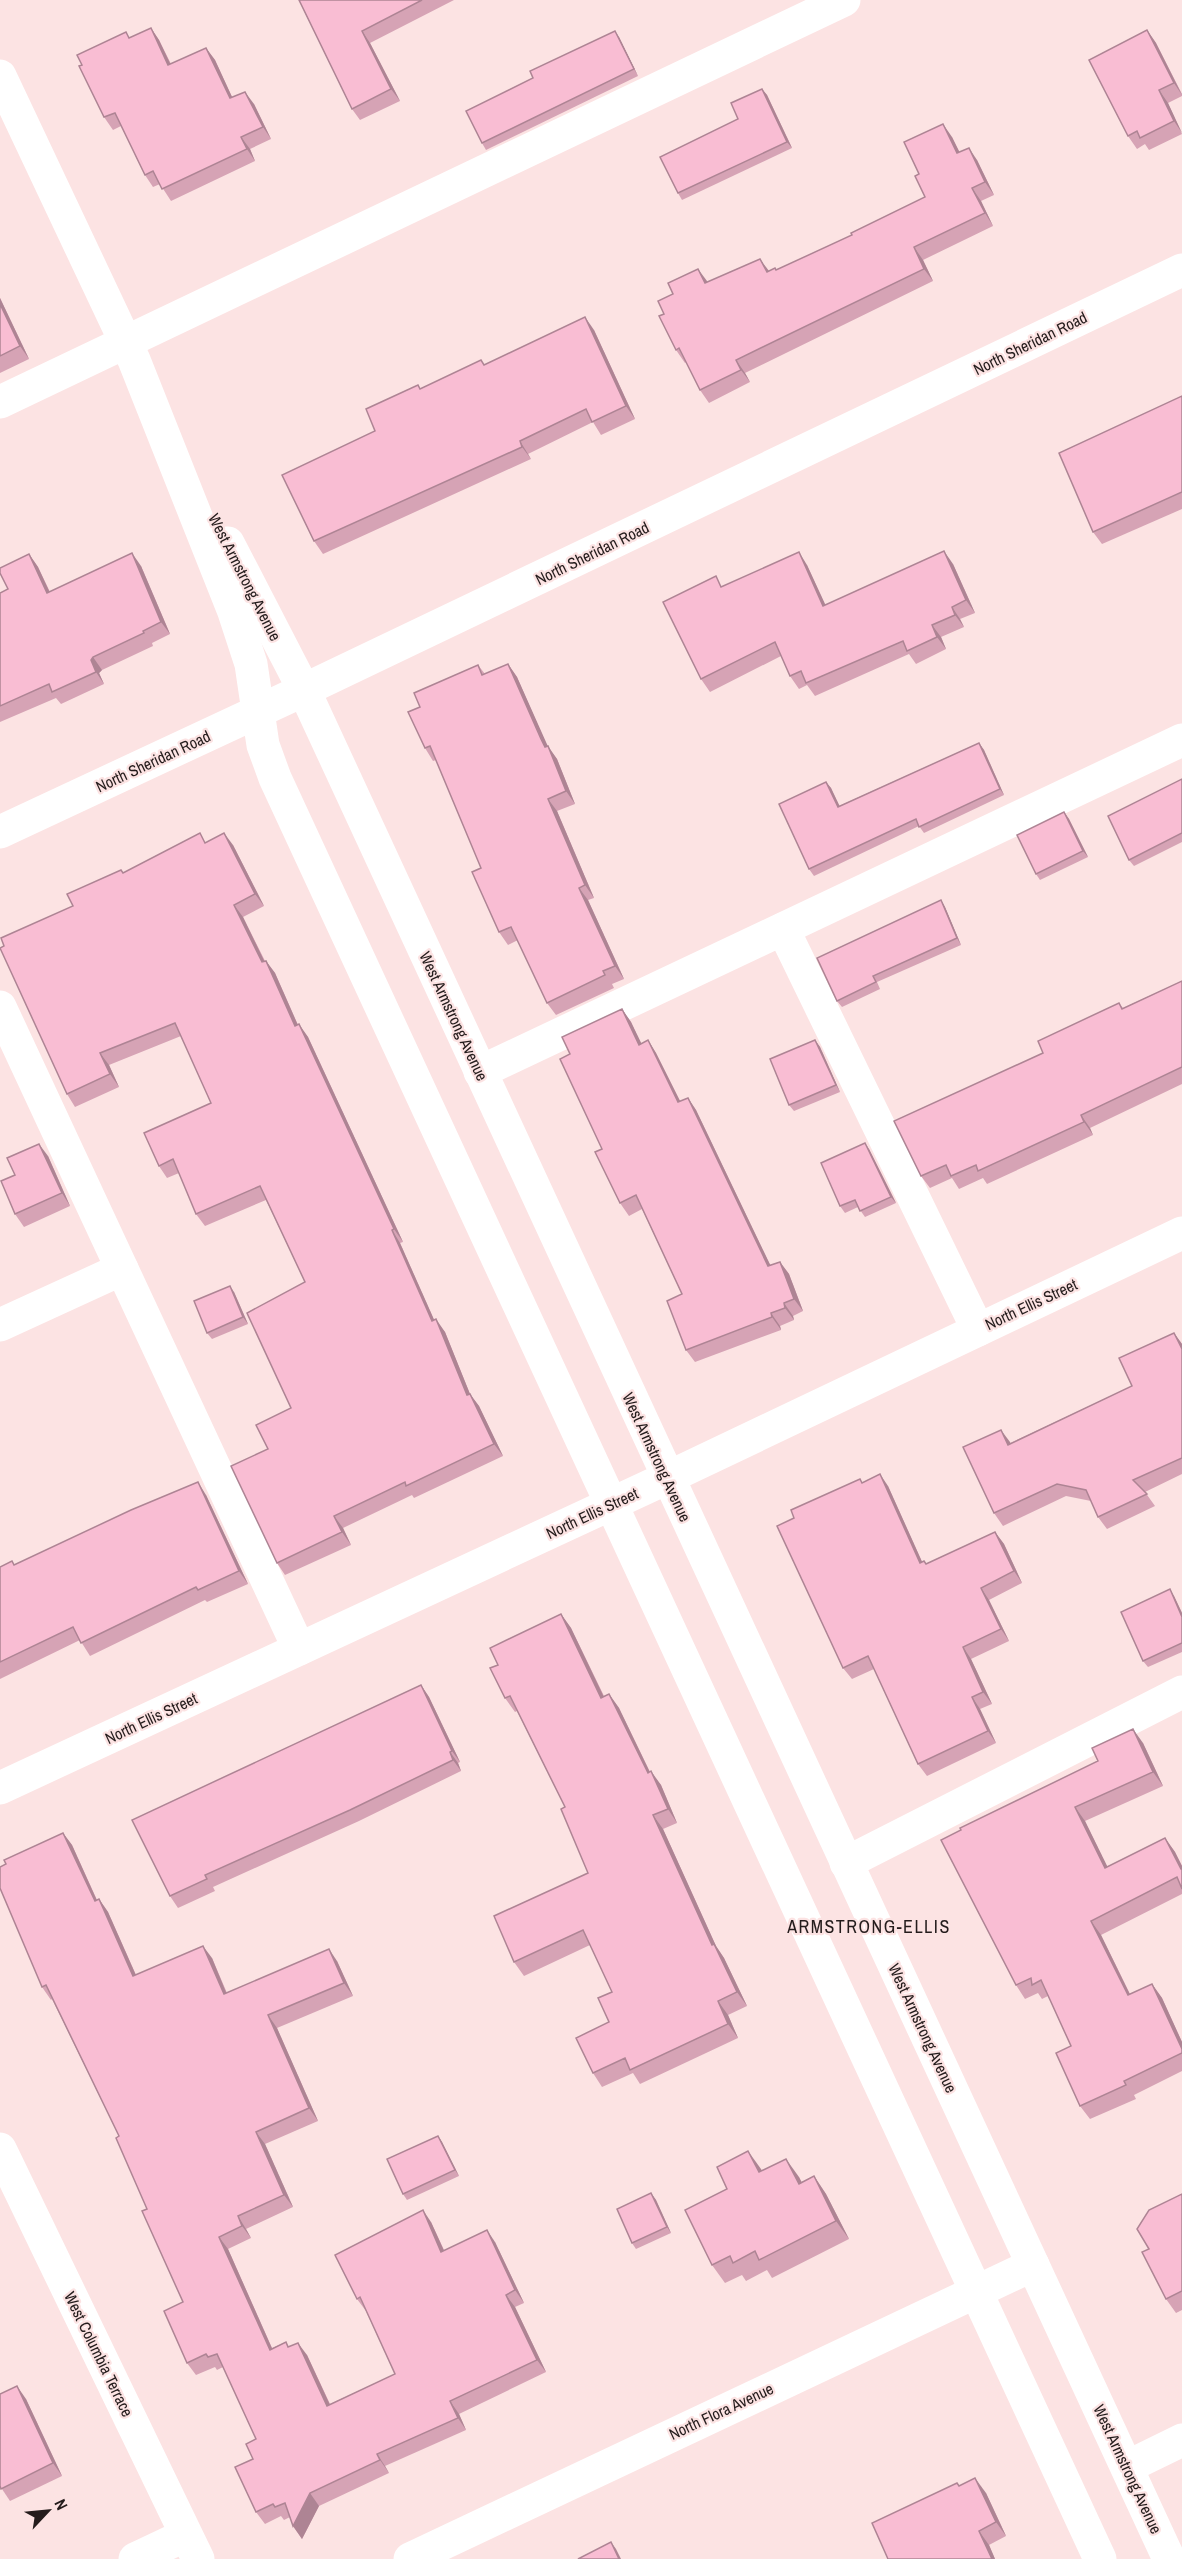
<svg xmlns="http://www.w3.org/2000/svg" width="1182" height="2559" font-family="'Archivo Narrow',sans-serif">
<rect width="100%" height="100%" fill="#fce3e3"/>
<g fill="none" stroke-linecap="round" stroke-linejoin="round">
<g stroke="#fff" stroke-width="33">
<path d="M0,76L134,360L234,612L251,664L263,745L275,778L1100,2559"/>
<path d="M0,402L844,0"/>
<path d="M228,543L304,690L1169,2559"/>
<path d="M783,929L978,1330"/>
<path d="M0,1007L299,1649"/>
<path d="M480,1072L1182,740"/>
<path d="M0,1325L122,1269"/>
<path d="M0,1788L667,1478L1182,1233"/>
<path d="M846,1863L1182,1692"/>
<path d="M0,2149L198,2559"/>
<path d="M1127,2467L1182,2440"/>
<path d="M135,2559L186,2535"/>
<path d="M410,2559L1033,2265"/>
</g>
<path stroke="#fff" stroke-width="33" d="M0,832L304,690L1182,270"/>
</g>
<g fill="#d6a3b5">
<path d="M299,0H454L370,43L400,101L360,120L352,109Z"/>
<path d="M151,28L159,40L171,64L206,48L215,60L232,97L254,104L271,139L250,149L255,161L171,201L160,184L153,187L145,175L121,126L113,130L104,117L82,65L130,38Z"/>
<path d="M1147,30L1156,43L1182,94V96L1168,103L1182,134L1149,150L1145,144L1137,149L1128,136Z"/>
<path d="M619,37L638,76L486,150L482,143L533,78Z"/>
<path d="M762,89L767,95L792,148L682,200L678,193Z"/>
<path d="M952,137L959,152L977,160L994,195L981,201L993,226L923,260L933,281L745,373L750,382L709,403L700,390L686,362L685,363L676,350L664,314L708,282L776,270L852,235L925,197L919,174Z"/>
<path d="M0,298L29,359L0,373Z"/>
<path d="M594,330L635,419L601,435L593,422L528,454L531,459L323,554L314,541L375,431L418,385L421,389L485,365Z"/>
<path d="M1182,396V509L1102,544L1093,532Z"/>
<path d="M29,554L38,567L50,592L141,566L170,634L152,643L153,646L102,670L99,673L104,684L61,704L56,698L0,722V593L8,589Z"/>
<path d="M953,564L975,613L960,619L964,627L941,637L946,649L916,664L909,654L815,696L807,685L799,689L790,676L781,656L710,692L701,679L723,586L807,565L825,605Z"/>
<path d="M508,664L517,677L547,746L557,759L575,804L557,811L594,898L588,900L624,979L612,984L614,988L556,1015L547,1003L518,940L508,945L499,932L481,868L436,760L433,761L425,748L420,707L478,665L485,674Z"/>
<path d="M979,743L984,750L1004,795L924,833L919,826L814,876L809,869L826,782L831,788L839,806Z"/>
<path d="M1182,779V842L1134,866L1129,860Z"/>
<path d="M1064,812L1069,819L1088,857L1040,880L1036,874Z"/>
<path d="M206,842L233,845L264,906L243,917L265,961H266L275,973L298,1025L308,1037L403,1242L400,1243L434,1320L445,1332L470,1394L479,1406L503,1456L414,1498L412,1495L343,1528L351,1545L285,1575L277,1563L268,1449L291,1408L305,1282L266,1200L205,1226L196,1214L179,1173L167,1178L159,1166L211,1103L181,1036L109,1065L119,1087L75,1107L67,1094L73,906L121,870L123,873Z"/>
<path d="M941,900L945,907L961,945L877,982L880,989L842,1007L837,1001Z"/>
<path d="M1182,981V1084L1090,1128L1093,1135L987,1184L983,1178L959,1189L952,1178L930,1188L921,1176L1043,1053L1119,1003L1123,1008Z"/>
<path d="M622,1009L631,1022L641,1044L648,1040L656,1053L680,1101L688,1098L696,1110L770,1265L780,1262L789,1274L803,1311L793,1316L794,1320L780,1326L781,1330L695,1362L686,1350L682,1294L642,1209L629,1216L620,1203L570,1054Z"/>
<path d="M815,1040L820,1047L840,1092L794,1111L789,1105Z"/>
<path d="M869,1149L896,1203L865,1217L858,1207L845,1213L840,1206Z"/>
<path d="M48,1156L70,1206L24,1227L15,1214Z"/>
<path d="M234,1292L248,1324L212,1339L207,1333Z"/>
<path d="M1174,1333L1182,1344V1474L1145,1492L1155,1506L1107,1529L1098,1517L1091,1501L1066,1496L1003,1526L994,1513L1010,1443L1132,1386Z"/>
<path d="M862,1482L888,1486L922,1562L924,1561L926,1564L995,1532L1004,1544L1022,1583L989,1600L1009,1641L971,1659L992,1704L980,1709L996,1743L927,1776L918,1764L874,1669L852,1679L843,1668L794,1518Z"/>
<path d="M206,1495L248,1584L207,1602L205,1600L90,1656L80,1640L0,1679V1567L12,1561L15,1565Z"/>
<path d="M1174,1596L1182,1613V1652L1148,1667L1143,1661Z"/>
<path d="M561,1614L571,1628L604,1696L609,1694L619,1708L650,1772L661,1785L677,1823L663,1829L716,1946L724,1958L747,2006L728,2015L738,2038L640,2084L633,2073L602,2087L593,2073L609,2022L612,1992L590,1945L524,1976L514,1962L588,1873L565,1807L517,1711L515,1712L505,1698L498,1665Z"/>
<path d="M421,1685L429,1697L460,1762L458,1763L461,1771L359,1821L213,1887L215,1891L178,1908L170,1896Z"/>
<path d="M1143,1743L1163,1786L1085,1821L1107,1867L1165,1838L1175,1852L1182,1866V1894L1101,1935L1130,1994L1152,1984L1162,1998L1182,2042V2071L1134,2095L1136,2099L1090,2119L1080,2106L1071,2046L1048,1996L1042,1999L1038,1993L1025,1999L1016,1985L961,1830Z"/>
<path d="M63,1833L72,1845L97,1900L99,1899L108,1912L136,1975L212,1958L227,1993L337,1961L353,1996L277,2028L318,2121L265,2144L293,2207L246,2229L251,2238L228,2249L272,2348L286,2342L289,2347L307,2355L330,2404L395,2374L366,2311L357,2299L431,2222L444,2250L495,2242L524,2303L515,2307L546,2372L459,2414L466,2430L385,2466L389,2473L319,2506L302,2539L293,2526L290,2517L284,2520L281,2516L265,2524L256,2512L253,2459L256,2439L223,2367L217,2370L215,2367L196,2375L187,2363L183,2302L119,2136L52,1999L51,2000L42,1987Z"/>
<path d="M438,2136L442,2142L459,2176L407,2200L403,2194Z"/>
<path d="M762,2171L799,2177L801,2182L814,2176L826,2194L849,2239L772,2278L767,2270L746,2281L742,2275L725,2283L712,2265Z"/>
<path d="M651,2193L656,2200L671,2233L636,2249L632,2243Z"/>
<path d="M1182,2194V2310L1176,2313L1166,2299L1149,2249Z"/>
<path d="M0,2393L26,2399L62,2476L10,2501L0,2486Z"/>
<path d="M959,2486L986,2493L1006,2536L989,2545L995,2559H888Z"/>
</g>
<g fill="#ae8494">
<path d="M151,28L159,40L177,78L168,65Z"/>
<path d="M1147,30L1156,43L1182,95L1174,83Z"/>
<path d="M362,31L370,43L400,101L391,89Z"/>
<path d="M615,31L619,37L638,76L634,69Z"/>
<path d="M206,48L215,60L238,110L230,98Z"/>
<path d="M762,89L767,95L792,148L787,142Z"/>
<path d="M1159,90L1168,103L1182,133L1174,121Z"/>
<path d="M245,92L254,104L271,139L263,127Z"/>
<path d="M943,124L952,137L966,165L957,153Z"/>
<path d="M241,137L250,149L255,161L247,149Z"/>
<path d="M969,148L977,160L994,195L985,182Z"/>
<path d="M972,188L981,201L993,226L985,213Z"/>
<path d="M914,247L923,260L933,281L924,269Z"/>
<path d="M760,259L769,271L767,272Z"/>
<path d="M698,269L707,281L714,296L705,283Z"/>
<path d="M0,298L29,359L20,346L0,304Z"/>
<path d="M585,317L594,330L635,419L626,406Z"/>
<path d="M736,360L745,373L750,382L741,370Z"/>
<path d="M520,441L528,454L531,459L522,447Z"/>
<path d="M944,551L953,564L975,613L966,600Z"/>
<path d="M799,552L807,565L832,619L823,606Z"/>
<path d="M132,553L141,566L170,634L161,622Z"/>
<path d="M29,554L38,567L56,606L47,593Z"/>
<path d="M952,607L960,619L964,627L955,615Z"/>
<path d="M932,625L941,637L946,649L937,637Z"/>
<path d="M93,657L102,670L99,673L104,684L96,672L91,660Z"/>
<path d="M508,664L517,677L550,751L548,746L557,759L575,804L566,791L545,747Z"/>
<path d="M979,743L984,750L1004,795L1000,789Z"/>
<path d="M826,782L831,788L843,813L838,807Z"/>
<path d="M548,799L557,811L594,898L585,885Z"/>
<path d="M1064,812L1069,819L1088,857L1083,851Z"/>
<path d="M224,833L233,845L264,906L255,894Z"/>
<path d="M579,888L588,900L624,979L615,966Z"/>
<path d="M941,900L945,907L961,945L957,938Z"/>
<path d="M234,905L243,917L271,975L262,962Z"/>
<path d="M266,961L275,973L304,1039L295,1026Z"/>
<path d="M622,1009L631,1022L648,1057L639,1045Z"/>
<path d="M299,1024L308,1037L403,1242L394,1229Z"/>
<path d="M648,1040L656,1053L687,1115L678,1102Z"/>
<path d="M815,1040L820,1047L840,1092L836,1085Z"/>
<path d="M100,1053L109,1065L119,1087L110,1074Z"/>
<path d="M688,1098L696,1110L777,1279L768,1266Z"/>
<path d="M1081,1115L1090,1128L1093,1135L1084,1122Z"/>
<path d="M865,1143L869,1149L896,1203L891,1197Z"/>
<path d="M39,1144L48,1156L70,1206L62,1193Z"/>
<path d="M392,1230L400,1243L440,1333L432,1321Z"/>
<path d="M780,1262L789,1274L803,1311L794,1299Z"/>
<path d="M230,1286L234,1292L248,1324L243,1317Z"/>
<path d="M784,1303L793,1316L794,1320L785,1308Z"/>
<path d="M771,1313L780,1326L781,1330L772,1317Z"/>
<path d="M436,1319L445,1332L470,1394L479,1406L503,1456L494,1444L467,1395Z"/>
<path d="M1174,1333L1182,1344V1349Z"/>
<path d="M1001,1430L1010,1442L1017,1457L1008,1445Z"/>
<path d="M880,1474L888,1486L928,1575L920,1563Z"/>
<path d="M198,1482L206,1495L248,1584L239,1571Z"/>
<path d="M334,1516L343,1528L351,1545L342,1532Z"/>
<path d="M995,1532L1004,1544L1022,1583L1014,1571Z"/>
<path d="M981,1588L989,1600L1009,1641L1001,1629Z"/>
<path d="M1170,1589L1174,1596L1182,1613V1617Z"/>
<path d="M561,1614L571,1628L611,1712L601,1698Z"/>
<path d="M963,1647L971,1659L992,1704L983,1692Z"/>
<path d="M421,1685L429,1697L460,1762L452,1751Z"/>
<path d="M609,1694L619,1708L657,1787L648,1773Z"/>
<path d="M972,1697L980,1709L996,1743L988,1731Z"/>
<path d="M1133,1729L1143,1743L1163,1786L1153,1772Z"/>
<path d="M450,1752L458,1763L461,1771L453,1760Z"/>
<path d="M651,1771L661,1785L677,1823L668,1809Z"/>
<path d="M1075,1807L1085,1821L1115,1882L1105,1868Z"/>
<path d="M653,1815L663,1829L716,1946L724,1958L747,2006L737,1992L712,1945Z"/>
<path d="M63,1833L72,1845L103,1914L95,1901Z"/>
<path d="M1165,1838L1175,1852L1182,1866V1871Z"/>
<path d="M99,1899L108,1912L142,1989L133,1976Z"/>
<path d="M1091,1921L1101,1935L1137,2009L1128,1995Z"/>
<path d="M203,1946L212,1958L232,2007L224,1994Z"/>
<path d="M329,1949L337,1961L353,1996L344,1983Z"/>
<path d="M1152,1984L1162,1998L1182,2042V2049Z"/>
<path d="M718,2001L728,2015L738,2038L728,2024Z"/>
<path d="M268,2015L277,2028L318,2121L309,2108Z"/>
<path d="M256,2132L265,2144L293,2207L284,2195Z"/>
<path d="M438,2136L442,2142L459,2176L455,2170Z"/>
<path d="M748,2151L761,2169L772,2190L759,2172Z"/>
<path d="M786,2159L799,2177L812,2202L799,2184Z"/>
<path d="M814,2176L826,2194L849,2239L836,2221Z"/>
<path d="M651,2193L656,2200L671,2233L667,2227Z"/>
<path d="M423,2210L431,2222L450,2264L441,2252Z"/>
<path d="M238,2216L246,2229L251,2238L242,2226Z"/>
<path d="M487,2230L495,2242L524,2303L515,2290Z"/>
<path d="M219,2237L228,2249L278,2362L270,2350Z"/>
<path d="M506,2295L515,2307L546,2372L537,2360Z"/>
<path d="M298,2343L307,2355L336,2418L327,2406Z"/>
<path d="M17,2386L26,2399L62,2476L53,2463Z"/>
<path d="M450,2401L459,2414L466,2430L458,2418Z"/>
<path d="M377,2454L385,2466L389,2473L380,2460Z"/>
<path d="M975,2478L986,2493L1006,2536L996,2522Z"/>
<path d="M310,2493L319,2506L302,2539L293,2526Z"/>
<path d="M979,2531L989,2545L995,2559H992Z"/>
<path d="M611,2542L616,2549L621,2559H619Z"/>
</g>
<g fill="#f9bdd3" stroke="#ae8494" stroke-width="1.5">
<path d="M299,0H422L362,31L391,89L352,109Z"/>
<path d="M151,28L168,65L206,48L230,98L245,92L263,127L241,137L247,149L162,189L153,171L145,175L115,113L104,117L79,66L82,65L77,55L126,32L129,38Z"/>
<path d="M1147,30L1174,83L1159,90L1174,121L1140,138L1137,131L1128,136L1089,60Z"/>
<path d="M615,31L634,69L482,143L466,111L533,78L530,71Z"/>
<path d="M762,89L787,142L678,193L660,157L738,119L731,103Z"/>
<path d="M943,124L957,153L969,148L985,182L972,188L985,213L914,247L924,269L736,360L741,370L700,390L679,348L676,350L659,316L664,314L658,301L673,294L668,283L698,269L705,283L760,259L767,272L775,268L776,270L852,235L851,233L925,197L915,176L919,174L904,142Z"/>
<path d="M0,304L20,346L0,356Z"/>
<path d="M585,317L626,406L592,422L586,409L520,441L522,447L314,541L282,475L375,431L366,409L418,385L420,389L481,360L484,365Z"/>
<path d="M1182,396V492L1093,532L1059,453Z"/>
<path d="M944,551L966,600L952,607L955,615L932,625L937,637L907,651L903,641L806,683L801,671L790,676L775,642L701,679L663,602L716,576L721,587L799,552L823,606Z"/>
<path d="M132,553L161,622L143,631L144,633L93,657L91,660L96,672L52,692L49,684L0,706V593L8,589L0,573V568L29,554L47,593Z"/>
<path d="M508,664L541,739L545,747L548,746L566,791L548,799L585,885L579,888L615,966L603,971L605,975L547,1003L511,927L499,932L472,872L481,868L430,746L425,748L408,712L420,707L414,693L478,665L482,675Z"/>
<path d="M979,743L1000,789L919,827L916,819L809,869L779,804L826,782L838,807Z"/>
<path d="M1182,779V833L1129,860L1108,816Z"/>
<path d="M1064,812L1083,851L1036,874L1017,835Z"/>
<path d="M200,833L205,843L224,833L255,894L234,905L262,962L266,961L295,1026L299,1024L394,1229L392,1230L432,1321L436,1319L467,1395L470,1394L494,1444L406,1486L405,1482L334,1516L342,1532L277,1563L231,1466L268,1449L256,1425L291,1408L247,1313L305,1282L260,1186L196,1214L173,1159L159,1166L144,1133L211,1103L175,1023L100,1053L110,1074L67,1094L0,948L4,946L1,938L73,906L67,894L121,870L123,873Z"/>
<path d="M941,900L957,938L873,976L876,982L837,1001L817,958Z"/>
<path d="M1182,981V1067L1081,1115L1084,1122L978,1171L976,1165L951,1176L946,1165L921,1176L894,1121L1043,1053L1038,1041L1119,1003L1122,1009Z"/>
<path d="M622,1009L639,1045L648,1040L678,1102L688,1098L768,1266L780,1262L794,1299L784,1303L785,1308L771,1313L772,1317L686,1350L667,1301L682,1294L636,1195L620,1203L595,1152L602,1149L560,1059L570,1054L562,1037Z"/>
<path d="M815,1040L836,1085L789,1105L770,1059Z"/>
<path d="M865,1143L891,1197L860,1211L855,1200L840,1206L821,1163Z"/>
<path d="M39,1144L62,1193L15,1214L1,1181L15,1175L7,1158Z"/>
<path d="M230,1286L243,1317L207,1333L194,1301Z"/>
<path d="M1174,1333L1182,1349V1458L1133,1480L1147,1494L1098,1517L1086,1490L1057,1484L994,1513L963,1447L1001,1430L1008,1445L1132,1386L1119,1358Z"/>
<path d="M880,1474L920,1563L924,1561L926,1564L995,1532L1014,1571L981,1588L1001,1629L963,1647L983,1692L972,1697L988,1731L918,1764L868,1656L843,1668L777,1526L794,1518L791,1510L860,1479L862,1483Z"/>
<path d="M198,1482L239,1571L198,1590L196,1587L81,1643L73,1627L0,1662V1567L12,1561L14,1565L131,1510Z"/>
<path d="M1170,1589L1182,1617V1643L1143,1661L1121,1612Z"/>
<path d="M561,1614L601,1698L609,1694L648,1773L651,1771L668,1809L653,1815L712,1945L714,1944L737,1992L718,2001L728,2024L630,2070L625,2058L593,2073L576,2038L609,2022L598,1998L612,1992L583,1930L514,1962L494,1916L588,1873L561,1809L565,1807L510,1696L505,1698L490,1668L498,1665L490,1648Z"/>
<path d="M421,1685L452,1751L450,1752L453,1760L350,1810L205,1875L207,1879L170,1896L132,1820Z"/>
<path d="M1133,1729L1153,1772L1075,1807L1105,1868L1165,1838L1181,1869H1182V1889L1177,1877L1091,1921L1128,1995L1152,1984L1182,2049V2053L1124,2081L1126,2085L1080,2106L1056,2053L1071,2046L1041,1980L1032,1985L1031,1978L1016,1985L941,1840L961,1830L960,1828L1098,1761L1092,1748Z"/>
<path d="M63,1833L95,1901L99,1899L133,1976L203,1946L224,1994L329,1949L344,1983L268,2015L309,2108L256,2132L284,2195L238,2216L242,2226L219,2237L270,2350L286,2342L288,2347L298,2343L327,2406L395,2374L360,2297L357,2299L335,2255L423,2210L441,2252L487,2230L515,2290L506,2295L537,2360L450,2401L458,2418L377,2454L380,2460L310,2493L293,2526L285,2503L275,2507L273,2504L256,2512L235,2467L253,2459L246,2444L256,2439L217,2354L208,2357L206,2354L187,2363L164,2311L183,2302L142,2211L147,2209L116,2138L119,2136L46,1985L42,1987L0,1888V1867L6,1864L4,1860Z"/>
<path d="M438,2136L455,2170L403,2194L387,2159Z"/>
<path d="M748,2151L759,2172L786,2159L799,2184L814,2176L836,2221L759,2260L755,2251L733,2263L730,2256L712,2265L685,2210L727,2189L717,2167Z"/>
<path d="M651,2193L667,2227L632,2243L617,2209Z"/>
<path d="M1182,2194V2291L1166,2299L1142,2252L1149,2249L1137,2229L1149,2210Z"/>
<path d="M17,2386L53,2463L1,2489L0,2486V2394Z"/>
<path d="M975,2478L996,2522L979,2531L992,2559H888L872,2523L957,2483L959,2486Z"/>
<path d="M611,2542L619,2559H578Z"/>
</g>
<g text-anchor="middle" dominant-baseline="central" stroke-width="4.5" stroke-linejoin="round" paint-order="stroke">
<g font-size="16" fill="#241c1c" stroke="#fce3e3">
<text transform="translate(1030 343) rotate(-26)">North Sheridan Road</text>
<text transform="translate(592 553) rotate(-26)">North Sheridan Road</text>
<text transform="translate(245 577) rotate(63)">West Armstrong Avenue</text>
<text transform="translate(153 761) rotate(-25)">North Sheridan Road</text>
<text transform="translate(454 1016) rotate(65)">West Armstrong Avenue</text>
<text transform="translate(1031 1304) rotate(-25)">North Ellis Street</text>
<text transform="translate(657 1457) rotate(65)">West Armstrong Avenue</text>
<text transform="translate(592 1513) rotate(-25)">North Ellis Street</text>
<text transform="translate(151 1718) rotate(-25)">North Ellis Street</text>
<text transform="translate(923 2028) rotate(65)">West Armstrong Avenue</text>
<text transform="translate(99 2354) rotate(64)">West Columbia Terrace</text>
<text transform="translate(721 2411) rotate(-25)">North Flora Avenue</text>
<text transform="translate(1128 2469) rotate(65)">West Armstrong Avenue</text>
</g>
<g font-size="18" letter-spacing="1.5" fill="#241c1c" stroke="#fce3e3">
<text x="869" y="1926">ARMSTRONG-ELLIS</text>
</g>
</g>
<g transform="translate(48 2511) rotate(64)" stroke="#fce3e3" stroke-width="4.5" paint-order="stroke">
<path d="M0-4.5L10 22L0 15L-10 22Z" fill="#241c1c"/>
<text y="-9" font-size="16" font-weight="bold" text-anchor="middle" fill="#241c1c">N</text>
</g>
</svg>
